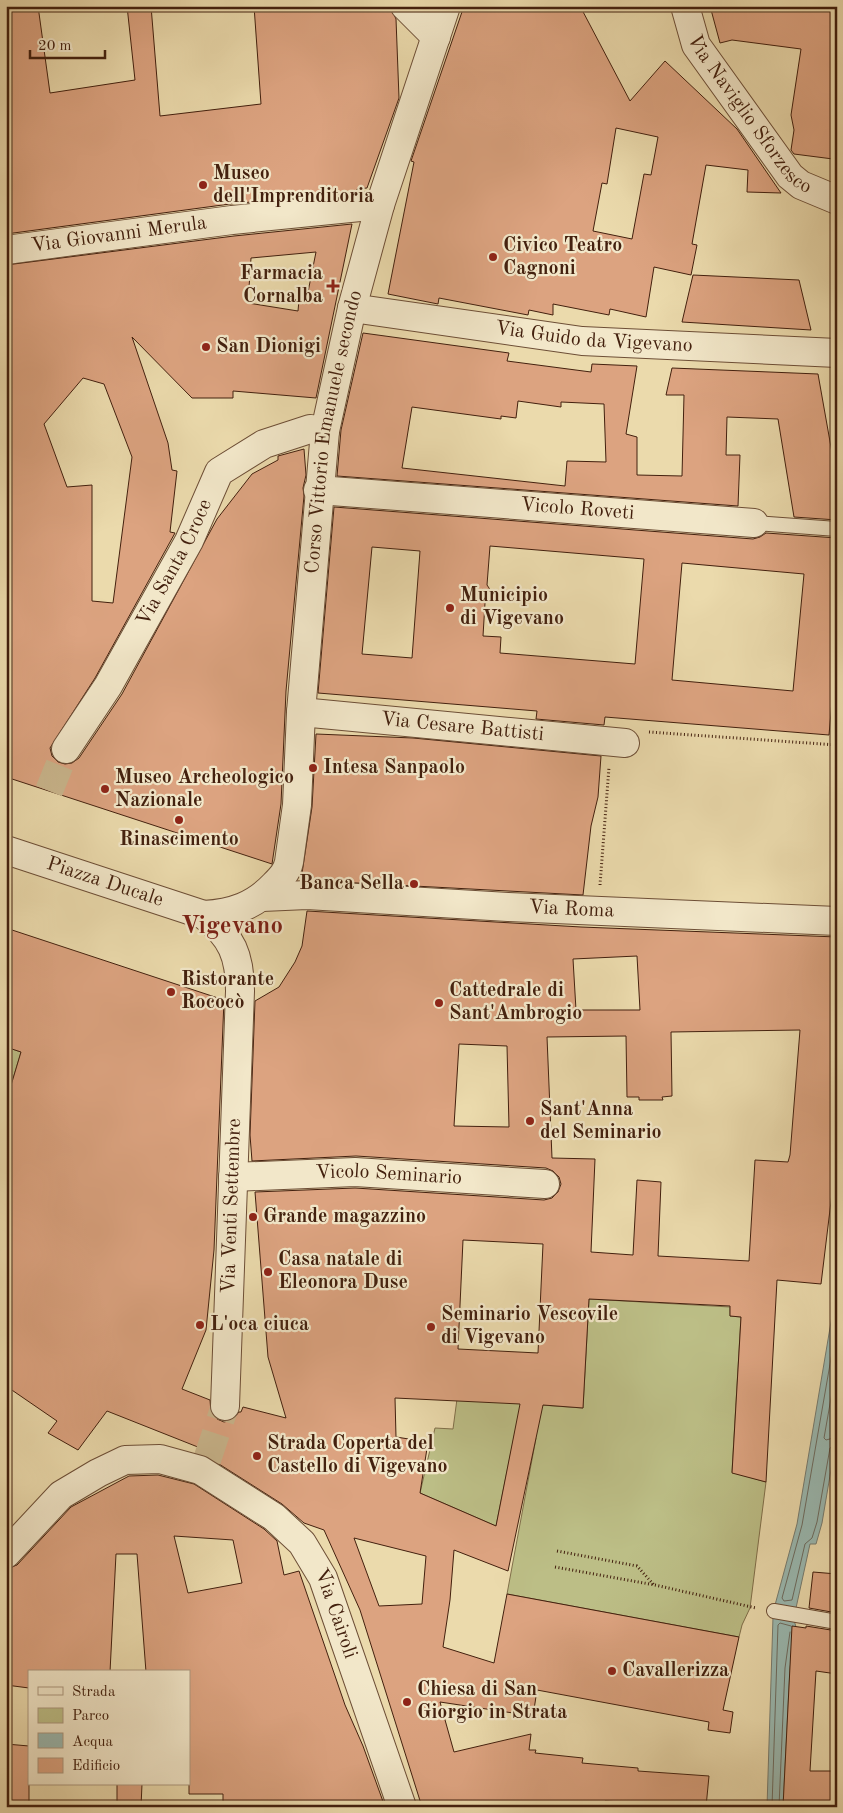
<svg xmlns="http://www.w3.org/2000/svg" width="843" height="1813" font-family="'Old Standard TT',serif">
<rect width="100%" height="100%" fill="#ebdaac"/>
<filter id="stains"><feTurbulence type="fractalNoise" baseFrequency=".004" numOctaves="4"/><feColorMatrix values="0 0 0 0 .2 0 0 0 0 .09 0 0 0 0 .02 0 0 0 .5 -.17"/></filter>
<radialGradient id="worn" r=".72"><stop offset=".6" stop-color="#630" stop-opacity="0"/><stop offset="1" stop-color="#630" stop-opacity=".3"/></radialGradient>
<g fill="#bcbe86" stroke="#806f4a">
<path d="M6,1047L21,1052L6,1102Z"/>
<path d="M589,1299L730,1307V1316L741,1317L732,1472L766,1482L750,1608L742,1625L739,1637L507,1594L536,1438L515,1432L496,1526L420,1493L435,1428L453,1429L457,1399L583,1408Z"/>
</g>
<g fill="#9ab9b1" stroke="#777c70">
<path d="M834,1304H837V1434L822,1523L816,1544H810L796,1608L775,1605L797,1524Z"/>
<path d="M773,1617L794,1620L796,1627L790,1668L783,1807H767Z"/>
</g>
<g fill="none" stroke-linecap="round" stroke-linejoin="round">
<g stroke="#6e6c60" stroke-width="1">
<path d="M837,1324L802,1525L782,1598L784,1601L792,1600L805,1544L812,1538L817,1522L830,1448L837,1443"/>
<path d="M837,1364L824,1438L826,1440L837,1437"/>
<path d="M772,1807L778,1625L780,1623L791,1626"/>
<path d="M779,1807L785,1668L790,1632"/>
</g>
</g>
<g fill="#dca380" stroke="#43200e" fill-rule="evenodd">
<path d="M6,6H38L50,93L135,80L127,6H151L160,116L261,104L254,6H390L396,19L399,98L367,188L357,189V192L230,204L6,234Z"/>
<path d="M464,6H580L630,101L665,61L737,129L781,193L747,192L748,170L706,165L692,244L697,245L691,275L654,267L646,317L610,309L609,315L553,304V315L529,310L528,315L439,298L438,304L388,294L414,162L411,161ZM616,128L658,137L651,175L644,174L632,239L593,231L602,183L607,184Z"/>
<path d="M710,6H837V135L833,159L794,154L791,150L794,130L791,115L801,49L732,40L720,43Z"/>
<path d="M352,224L316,398L233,391V398H192L132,337L168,443L172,470L177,471L170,532L175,533L95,678L50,748L52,756L58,762L65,764L72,763L79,758L122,694L217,519L252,474L278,460V456L304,449L306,475L303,488L304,496L286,691L281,804L272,864L6,777V265L234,236ZM316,252L306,302L299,300L298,311L248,303L251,258ZM83,378L104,384L132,457L113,603L92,601V485L67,487L44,424Z"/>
<path d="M693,275L799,280L811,330L682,322Z"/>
<path d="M363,333L509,353L507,361L591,372L592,364L637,366L626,434L637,437V475L682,476L684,395H666L672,368L818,374L837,481V520L794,517L778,419L727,417L726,455H740L738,506L337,476L341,430ZM518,401L561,407V402L604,404L606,462L567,461L565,486L402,468L412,407L501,419V416L516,418Z"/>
<path d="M334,507L753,539L760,537L766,533L837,538V644L829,735L605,717L604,725L536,719L537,711L318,693ZM490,546L644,559L635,664L500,653L501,637L483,636L485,603L491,599L489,595L491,591L487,585ZM372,547L420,551L412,658L362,654ZM682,563L804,574L793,691L672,680Z"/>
<path d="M316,734L413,738L601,756L598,797L591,826L583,895L301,880L312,807Z"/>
<path d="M307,911L581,927L837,937V1152L821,1284L777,1280L766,1482L732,1473L741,1317L730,1316V1306L589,1299L583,1408L543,1405L508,1571L454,1550L450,1600L443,1647L494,1663L507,1594L739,1637L723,1710L733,1712L730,1733L708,1730L709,1722L537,1690L533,1716L440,1702L454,1752L531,1734L529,1750H536L535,1753L583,1758L582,1763L638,1768V1771L709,1776L706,1807L605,1801V1806L587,1807H422L360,1610L324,1530L304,1523L282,1504L208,1457L218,1455L107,1411L78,1450L48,1433L57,1421L6,1386V1102L21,1052L6,1047V928L224,1000L214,1250L206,1330L182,1389L210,1400L211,1413L217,1419L224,1422L232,1420L239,1412H241L243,1407L286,1418L268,1357L255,1192L355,1188L544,1200L552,1198L558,1192L561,1184L559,1177L553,1171L546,1168L356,1156L252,1161L250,1135L255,1001L279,987L295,962L302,946ZM637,956L640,1010H576L573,959ZM800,1030L790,1155L788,1162L755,1160L749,1261L658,1256L661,1182L637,1180L633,1255L591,1252L595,1159L552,1158L547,1037L626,1036L627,1097H639V1100H663L662,1097L672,1096L671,1032ZM459,1044L507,1046L509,1127L454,1126ZM463,1240L543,1244L538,1353L458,1349ZM395,1398L520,1404L496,1526L420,1493L428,1442L396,1437ZM354,1538L426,1556L422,1604L379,1606Z"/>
<path d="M158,1475L194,1484L264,1529L277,1541L284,1575L299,1571L345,1705L363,1746L385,1807H223V1794H189V1672H146L137,1554H116L110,1672H29V1688L6,1685V1569L17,1565L71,1507L129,1476ZM174,1536L233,1540L242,1583L188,1593Z"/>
<path d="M813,1572L837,1574V1613L809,1608Z"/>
<path d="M792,1626L806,1628V1626L837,1631V1674L816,1671L810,1771H837V1807H783Z"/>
<path d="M6,1744L29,1746V1807H6Z"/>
<path d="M117,1784H142L141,1807H117Z"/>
</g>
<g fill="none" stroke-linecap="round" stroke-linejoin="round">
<g stroke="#c9b58c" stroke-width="28" stroke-dasharray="28 14" stroke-linecap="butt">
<path d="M49,791L66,749"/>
<path d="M207,1460L225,1406"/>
</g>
<g stroke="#6d4e36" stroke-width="16">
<g id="lane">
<path d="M754,523L837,529"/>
<path d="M774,1611L837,1622"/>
</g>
</g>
<g stroke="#6d4e36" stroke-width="30">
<g id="street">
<path d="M405,6L436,37"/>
<path id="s1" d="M685,6L696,45L790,176L801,185L837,200"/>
<path id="s2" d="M6,250L232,220L380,205"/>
<path id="s3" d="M352,308L582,341L837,353"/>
<path id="s4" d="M318,490L754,523"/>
<path id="s5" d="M301,712L625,743"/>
<path id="s6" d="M66,749L108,686L189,541L219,472L264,444L310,429L325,431"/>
<path id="s7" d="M6,850L204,915C232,937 240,956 240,991L225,1406"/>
<path id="s8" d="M262,897L307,895L508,907L837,921"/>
<path id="s9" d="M204,915C233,913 254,906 274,885C281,878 287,872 289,862L297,805L301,712L325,431L352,308L380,205L446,6"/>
<path id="s10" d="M233,1177L355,1172L545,1184"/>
<path id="s11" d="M6,1554L61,1495L98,1473L125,1460L160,1459L200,1470L274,1517L302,1543L323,1578L402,1807"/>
</g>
</g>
<g stroke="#43200e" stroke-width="3" stroke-dasharray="1 2.5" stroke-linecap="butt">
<path d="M649,732L837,745"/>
<path d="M600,885L609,767"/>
<path d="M557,1551L637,1566L654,1585"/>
<path d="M555,1567L655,1585L756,1608"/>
</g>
<use href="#lane" stroke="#f2e7c9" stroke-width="14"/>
<use href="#street" stroke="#f2e7c9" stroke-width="28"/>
</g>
<g fill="#8f2418" stroke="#f2e7c9" stroke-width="2">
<circle cx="203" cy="185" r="5"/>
<circle cx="493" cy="257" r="5"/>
<path d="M330.5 278.5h5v5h5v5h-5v5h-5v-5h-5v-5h5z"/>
<circle cx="206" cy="347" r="5"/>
<circle cx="450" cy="608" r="5"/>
<circle cx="313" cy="768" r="5"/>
<circle cx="105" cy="789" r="5"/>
<circle cx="179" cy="820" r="5"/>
<circle cx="414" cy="884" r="5"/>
<circle cx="171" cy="992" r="5"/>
<circle cx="439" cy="1003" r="5"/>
<circle cx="530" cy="1121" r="5"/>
<circle cx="253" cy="1217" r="5"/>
<circle cx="268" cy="1272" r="5"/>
<circle cx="200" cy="1325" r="5"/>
<circle cx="431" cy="1327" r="5"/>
<circle cx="257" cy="1456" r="5"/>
<circle cx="612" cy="1671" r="5"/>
<circle cx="407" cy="1702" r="5"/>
</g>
<g text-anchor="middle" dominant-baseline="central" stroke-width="4.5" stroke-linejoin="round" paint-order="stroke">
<g font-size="20" fill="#43200e" stroke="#f2e7c9">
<text stroke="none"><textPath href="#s1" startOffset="128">Via Naviglio Sforzesco</textPath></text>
<text stroke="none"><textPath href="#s2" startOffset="114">Via Giovanni Merula</textPath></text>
<text stroke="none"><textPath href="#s3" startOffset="244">Via Guido da Vigevano</textPath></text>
<text stroke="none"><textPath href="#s9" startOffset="539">Corso Vittorio Emanuele secondo</textPath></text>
<text stroke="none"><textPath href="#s4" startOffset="260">Vicolo Roveti</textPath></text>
<text stroke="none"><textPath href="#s6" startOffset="216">Via Santa Croce</textPath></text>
<text stroke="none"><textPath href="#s5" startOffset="162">Via Cesare Battisti</textPath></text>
<text stroke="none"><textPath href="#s7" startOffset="104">Piazza Ducale</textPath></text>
<text stroke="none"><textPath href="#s8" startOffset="310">Via Roma</textPath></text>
<text stroke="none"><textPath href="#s10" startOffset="156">Vicolo Seminario</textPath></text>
<text transform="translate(232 1206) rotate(-88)">Via Venti Settembre</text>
<text stroke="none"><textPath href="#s11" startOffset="435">Via Cairoli</textPath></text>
</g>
<g font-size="20" font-weight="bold" fill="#43200e" stroke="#f2e7c9" text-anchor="start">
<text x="213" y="174">Museo<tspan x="213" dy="23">dell'Imprenditoria</tspan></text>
<text x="503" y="246">Civico Teatro<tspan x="503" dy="23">Cagnoni</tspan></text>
<text x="323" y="274" text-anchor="end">Farmacia<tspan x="323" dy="23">Cornalba</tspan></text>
<text x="216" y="347">San Dionigi</text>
<text x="460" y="596">Municipio<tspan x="460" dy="23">di Vigevano</tspan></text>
<text x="323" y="768">Intesa Sanpaolo</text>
<text x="115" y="778">Museo Archeologico<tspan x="115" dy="23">Nazionale</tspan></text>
<text x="179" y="840" text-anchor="middle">Rinascimento</text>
<text x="404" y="884" text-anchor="end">Banca Sella</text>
<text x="181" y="980">Ristorante<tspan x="181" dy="23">Rococò</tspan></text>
<text x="449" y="991">Cattedrale di<tspan x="449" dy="23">Sant'Ambrogio</tspan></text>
<text x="540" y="1110">Sant'Anna<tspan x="540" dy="23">del Seminario</tspan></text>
<text x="263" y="1217">Grande magazzino</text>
<text x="278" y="1260">Casa natale di<tspan x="278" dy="23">Eleonora Duse</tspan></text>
<text x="441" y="1315">Seminario Vescovile<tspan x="441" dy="23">di Vigevano</tspan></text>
<text x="210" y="1325">L'oca ciuca</text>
<text x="267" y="1444">Strada Coperta del<tspan x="267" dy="23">Castello di Vigevano</tspan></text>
<text x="622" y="1671">Cavallerizza</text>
<text x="417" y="1690">Chiesa di San<tspan x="417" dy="23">Giorgio in Strata</tspan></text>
</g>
<g font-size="25" font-weight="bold" fill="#7a1f14" stroke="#f2e7c9">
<text x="232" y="926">Vigevano</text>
</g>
</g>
<rect width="843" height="1813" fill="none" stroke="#ebdaac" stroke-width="25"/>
<rect x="8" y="8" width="828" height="1798" fill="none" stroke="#43200e" stroke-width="2.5"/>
<rect x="12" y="12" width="818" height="1788" fill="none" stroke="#43200e"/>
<rect x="28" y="1670" width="162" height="115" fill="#f2e7c9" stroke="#ac977e"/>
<rect x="38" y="1687" width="25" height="8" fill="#f2e7c9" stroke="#ac977e"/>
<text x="72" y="1696" font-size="15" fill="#43200e">Strada</text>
<rect x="38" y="1708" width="25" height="15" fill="#bcbe86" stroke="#ac977e"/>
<text x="72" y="1720" font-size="15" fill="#43200e">Parco</text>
<rect x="38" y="1733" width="25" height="15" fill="#9ab9b1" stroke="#ac977e"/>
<text x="72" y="1746" font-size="15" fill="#43200e">Acqua</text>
<rect x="38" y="1758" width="25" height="15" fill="#dca380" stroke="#ac977e"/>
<text x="72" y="1770" font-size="15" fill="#43200e">Edificio</text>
<path d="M30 50v8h75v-8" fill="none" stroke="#43200e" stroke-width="2.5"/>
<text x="38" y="50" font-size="15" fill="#43200e" stroke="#f2e7c9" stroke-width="4" paint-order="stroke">20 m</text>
<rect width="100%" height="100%" filter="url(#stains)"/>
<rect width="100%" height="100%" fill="url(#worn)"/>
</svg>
